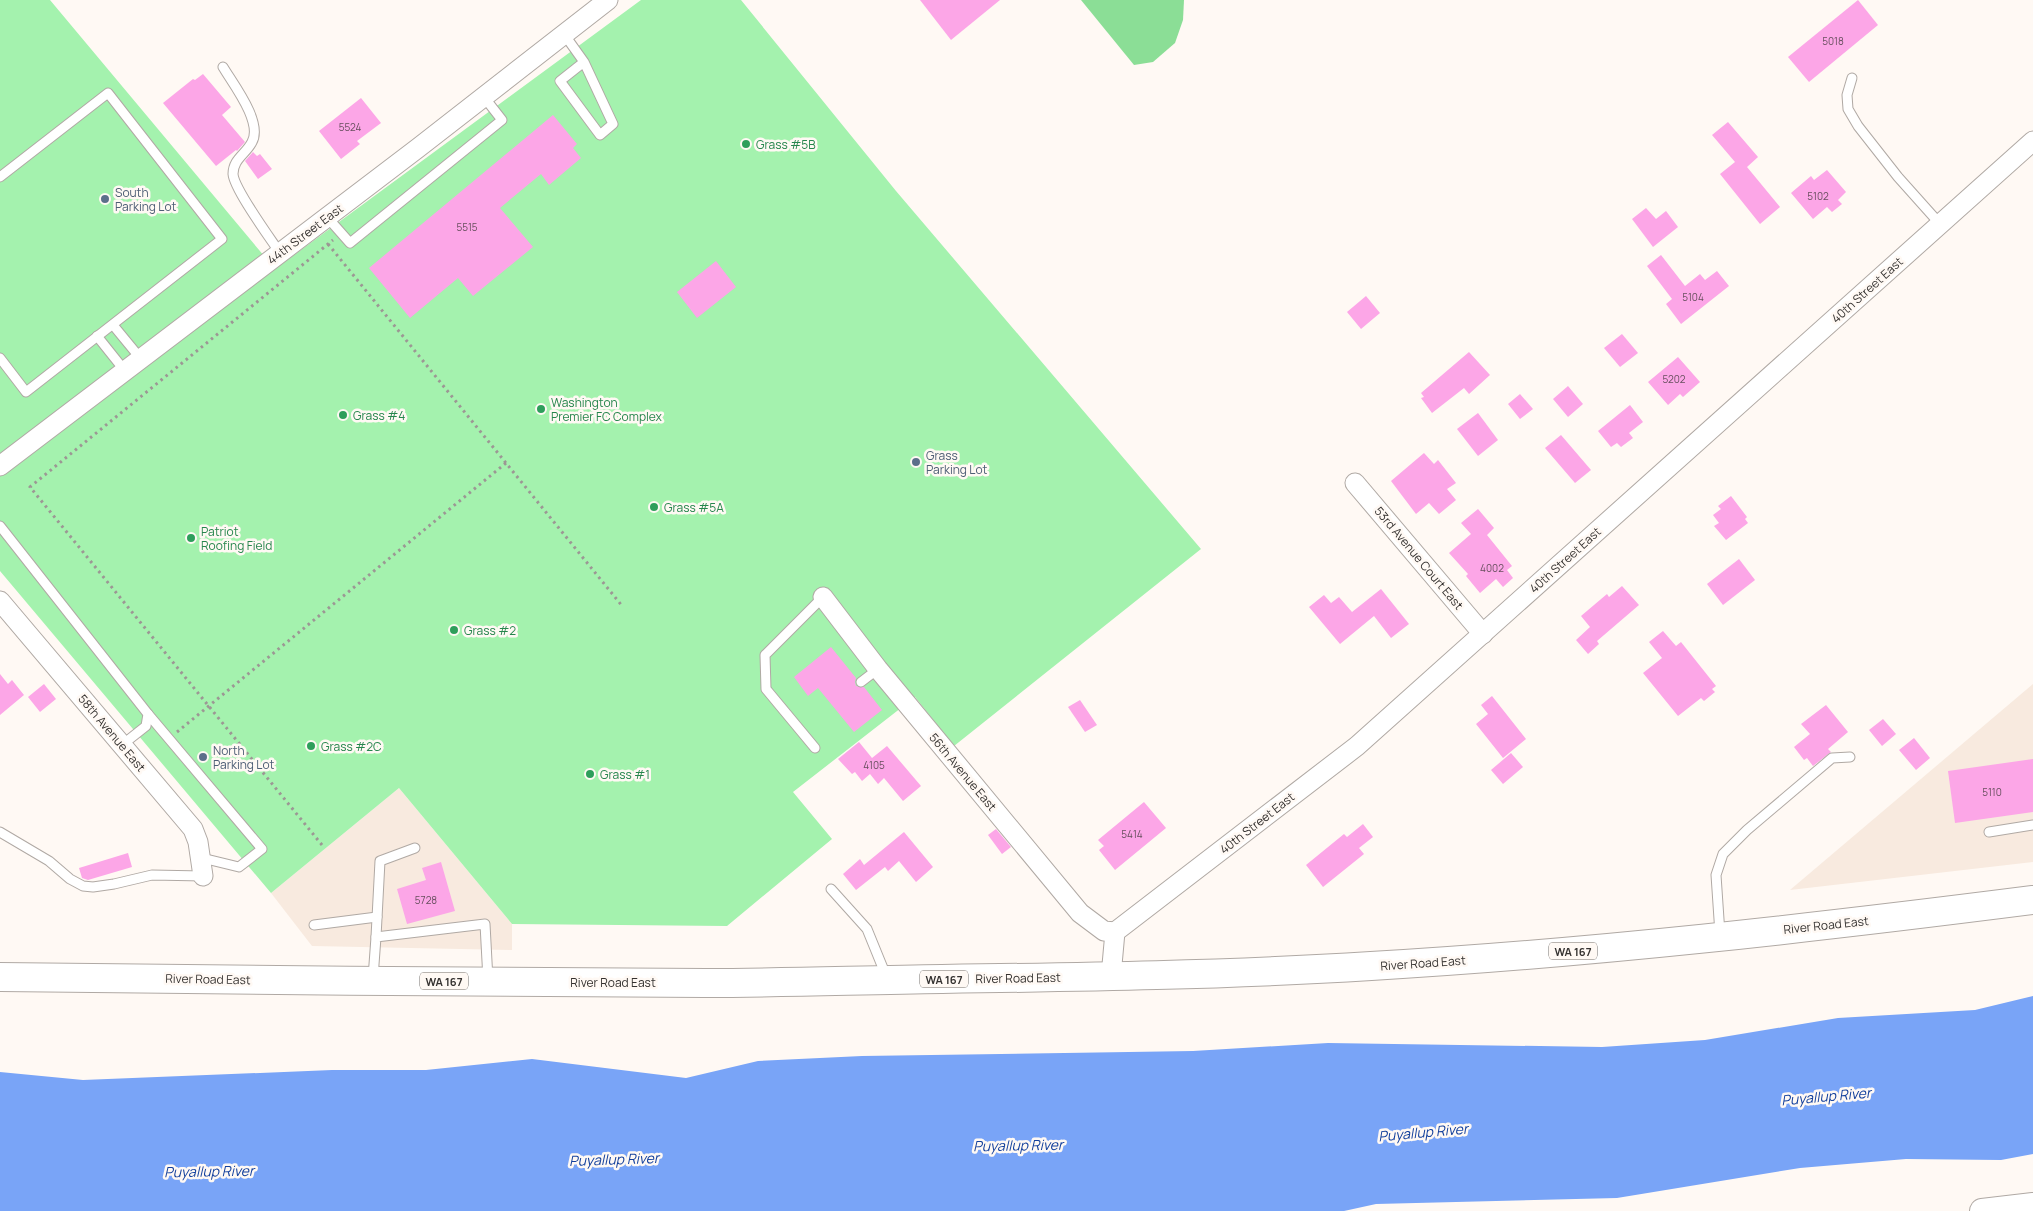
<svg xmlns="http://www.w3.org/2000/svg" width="2033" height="1211" font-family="Manrope,sans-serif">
<rect width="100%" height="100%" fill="#fff9f4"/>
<g fill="#f8eadf">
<path d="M2033,684V862L1790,890Z"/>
<path d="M399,788L512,924V950L312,946L271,893Z"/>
</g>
<path fill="#a4f2ae" d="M0,0H50L275,269L641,0H741L896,191L1201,549L954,746L915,697L793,792L832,839L727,926L512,924L399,788L271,893L0,571Z"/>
<path fill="#8bde96" d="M1081,0H1184L1183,20L1175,43L1153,62L1134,65Z"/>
<path fill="#79a4f7" d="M2033,996V1154L2001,1160L1906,1159L1800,1168L1617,1198L1376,1204L1344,1211H0V1072L83,1080L332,1070H426L532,1059L686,1078L758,1061L862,1056L1193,1051L1328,1043L1602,1047L1705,1040L1838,1018L1975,1010Z"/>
<g fill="#fca6e7">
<path d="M920,0H1000L951,40Z"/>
<path d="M1858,0L1878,25L1809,82L1788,57Z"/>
<path d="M203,74L231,107L222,115L245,142L237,151L236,150L216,166L163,103L193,79L195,80Z"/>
<path d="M361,98L381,123L357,141L360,144L341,159L319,131Z"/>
<path d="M553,115L577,144L573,148L581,158L549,185L541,174L500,208L533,247L473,296L458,278L410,318L369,268Z"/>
<path d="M1728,122L1758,157L1747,167L1780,207L1760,224L1720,174L1735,162L1712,135Z"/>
<path d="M253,152L257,156L260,154L272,169L258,179L245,161Z"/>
<path d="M1827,170L1846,192L1838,200L1842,204L1832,212L1827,207L1813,219L1791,193L1811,176L1814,180Z"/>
<path d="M1646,208L1656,219L1666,211L1678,227L1653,247L1632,219Z"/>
<path d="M1661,255L1685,286L1700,274L1705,280L1717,271L1729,286L1681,324L1666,304L1672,299L1647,266Z"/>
<path d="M716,261L736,287L697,318L677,292Z"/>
<path d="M1366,296L1380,313L1361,329L1347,312Z"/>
<path d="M1622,334L1638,353L1620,367L1604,348Z"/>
<path d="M1469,352L1490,375L1469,394L1464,388L1432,413L1421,398L1424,397L1421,393Z"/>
<path d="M1678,357L1700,382L1683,397L1680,394L1668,405L1648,382Z"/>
<path d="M1568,386L1583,404L1568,417L1553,399Z"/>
<path d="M1520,394L1533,409L1520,419L1508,404Z"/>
<path d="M1630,405L1643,422L1629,433L1633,438L1621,447L1617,443L1611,447L1598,431Z"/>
<path d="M1478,413L1498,440L1478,456L1457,429Z"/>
<path d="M1561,435L1591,470L1575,483L1545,448Z"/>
<path d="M1424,453L1434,464L1438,460L1456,483L1447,489L1456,500L1439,514L1429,503L1416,514L1391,481Z"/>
<path d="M1731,496L1747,517L1745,519L1748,523L1726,540L1714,526L1719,523L1713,515L1721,509L1718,506Z"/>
<path d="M1478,509L1494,528L1487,535L1512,566L1507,570L1513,578L1503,587L1496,579L1480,593L1466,576L1468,574L1449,553L1471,534L1461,523Z"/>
<path d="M1739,559L1755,580L1723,605L1707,584Z"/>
<path d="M1622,586L1639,605L1597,641L1599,644L1588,654L1576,640L1590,627L1581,616L1607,594L1609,597Z"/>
<path d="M1381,589L1409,624L1391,638L1374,616L1340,644L1309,607L1324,595L1331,603L1339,597L1352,612Z"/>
<path d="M1663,631L1676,646L1681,642L1716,686L1712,689L1715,692L1704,701L1701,698L1678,716L1643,673L1662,658L1649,642Z"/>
<path d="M831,647L856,678L855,682L856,686L864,687L882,710L854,732L818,688L808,696L794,677Z"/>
<path d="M0,674L8,684L12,680L24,695L0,715Z"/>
<path d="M44,684L56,699L40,712L28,697Z"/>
<path d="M1492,696L1526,739L1503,758L1476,724L1488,714L1481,705Z"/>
<path d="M1080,700L1097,725L1085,732L1068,707Z"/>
<path d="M1826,705L1848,732L1828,749L1831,752L1813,766L1807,758L1804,760L1794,747L1810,734L1801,724Z"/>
<path d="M1883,719L1896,734L1882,746L1869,730Z"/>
<path d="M1914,738L1930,758L1916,770L1899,750Z"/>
<path d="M859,742L872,758L887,746L921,786L903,801L884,778L878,784L870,774L862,781L855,772L852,774L838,759Z"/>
<path d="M1511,753L1523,767L1503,784L1491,770Z"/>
<path d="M2033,759V812L1955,823L1948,771Z"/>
<path d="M1144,802L1166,828L1115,870L1099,850L1104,846L1098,840Z"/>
<path d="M1363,824L1373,837L1359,848L1364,854L1323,887L1306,865L1344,834L1347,837Z"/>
<path d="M996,829L1011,847L1002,854L988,835Z"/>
<path d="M904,832L933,867L916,882L899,861L888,871L885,867L856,890L843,874L860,859L864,865Z"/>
<path d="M128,853L132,867L88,880L82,878L79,868Z"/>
<path d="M441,862L455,911L407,924L397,889L426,880L422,868Z"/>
</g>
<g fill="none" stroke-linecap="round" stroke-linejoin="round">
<g stroke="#b0a9a4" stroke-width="11">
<g id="service">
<path d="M564,34L584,62L613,124L600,135L560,81L584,62"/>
<path d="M223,67C233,84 263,122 252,142C246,154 233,159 233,174C234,189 270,238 280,253"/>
<path d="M1852,78L1847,95L1848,109L1858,126L1898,177L1940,224"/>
<path d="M0,177L108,93L222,239L26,392L0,358"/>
<path d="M327,217L350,243L502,120L484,97"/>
<path d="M113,325L141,359"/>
<path d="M97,336L125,371"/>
<path d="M0,526L148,714L146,726L122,745"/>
<path d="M861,682L878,669"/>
<path d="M148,714L262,849L239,867L202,858"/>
<path d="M815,748L766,689L765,655L823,597"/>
<path d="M0,832L49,861L70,879L83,886L93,887L114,884L152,875L203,876"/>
<path d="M1989,832L2033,825"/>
<path d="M831,889L867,929L887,978"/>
<path d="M314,925L377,917"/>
<path d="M1720,934L1716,875L1723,854L1747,830L1832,758L1850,757"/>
<path d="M376,937L380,861L415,848"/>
<path d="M373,978L376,937L485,924L488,980"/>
</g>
</g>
<g stroke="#b0a9a4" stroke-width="21">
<g id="minor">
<path d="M0,466L418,148L608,0"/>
<path d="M1355,483L1483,634"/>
<path d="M823,597L878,669L1080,913L1104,931L1115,932"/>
<path d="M0,601L193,829L198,842L203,876"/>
<path d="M1111,976L1115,932L1357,746L2033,141"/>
</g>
</g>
<g stroke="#b0a9a4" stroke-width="26">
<path id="tertiary" d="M1982,1211L2033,1205"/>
</g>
<g stroke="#b0a9a4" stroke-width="30">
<path id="primary" d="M0,977C235,979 471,983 706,983C785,983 863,980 942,979C1085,977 1228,975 1371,966C1593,953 1813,928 2033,900"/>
</g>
<g stroke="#9c9794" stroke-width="3" stroke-dasharray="2.5 4" stroke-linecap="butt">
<path d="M328,244L623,607"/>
<path d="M177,732L506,463"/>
<path d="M322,845L30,487L333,240"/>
</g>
<use href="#service" stroke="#fff" stroke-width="9"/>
<use href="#minor" stroke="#fff" stroke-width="19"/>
<use href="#tertiary" stroke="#fff" stroke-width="24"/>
<use href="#primary" stroke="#fff" stroke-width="28"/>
</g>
<g fill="#2e9e5b" stroke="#fff9f4" stroke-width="2">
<circle cx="746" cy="144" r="5"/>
<circle cx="541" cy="409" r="5"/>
<circle cx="343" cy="415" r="5"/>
<circle cx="654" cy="507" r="5"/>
<circle cx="191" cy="538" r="5"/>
<circle cx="454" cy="630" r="5"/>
<circle cx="311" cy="746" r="5"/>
<circle cx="590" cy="774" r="5"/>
</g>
<g fill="#5c6f8a" stroke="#fff9f4" stroke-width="2">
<circle cx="105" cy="199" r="5"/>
<circle cx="916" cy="462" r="5"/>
<circle cx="203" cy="757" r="5"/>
</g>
<g text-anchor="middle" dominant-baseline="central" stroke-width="5" stroke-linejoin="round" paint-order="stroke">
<g font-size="10" fill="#674f5e">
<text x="1833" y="41">5018</text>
<text x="350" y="127">5524</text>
<text x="1818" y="196">5102</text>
<text x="467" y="227">5515</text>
<text x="1693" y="297">5104</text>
<text x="1674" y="379">5202</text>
<text x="1492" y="568">4002</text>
<text x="874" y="765">4105</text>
<text x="1992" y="792">5110</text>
<text x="1132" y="834">5414</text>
<text x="426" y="900">5728</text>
</g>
<g fill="#fff9f4" stroke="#726e6b" stroke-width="1">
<rect x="1549" y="942.5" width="48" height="17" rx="4"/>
<rect x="920" y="970.5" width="48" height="17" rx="4"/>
<rect x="420" y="972.5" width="48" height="17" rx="4"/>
</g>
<g font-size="11" font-weight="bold" fill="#353230">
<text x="1573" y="951">WA 167</text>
<text x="944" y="979">WA 167</text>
<text x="444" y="981">WA 167</text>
</g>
<g font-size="12" fill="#27864d" stroke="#fff9f4" text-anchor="start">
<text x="756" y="144">Grass #5B</text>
<text x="551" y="402">Washington<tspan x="551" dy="14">Premier FC Complex</tspan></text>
<text x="353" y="415">Grass #4</text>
<text x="664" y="507">Grass #5A</text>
<text x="201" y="531">Patriot<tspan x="201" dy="14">Roofing Field</tspan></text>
<text x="464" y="630">Grass #2</text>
<text x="321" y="746">Grass #2C</text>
<text x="600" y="774">Grass #1</text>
</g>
<g font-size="12" fill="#4e5e75" stroke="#fff9f4" text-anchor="start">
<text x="115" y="192">South<tspan x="115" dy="14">Parking Lot</tspan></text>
<text x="926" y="455">Grass<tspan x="926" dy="14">Parking Lot</tspan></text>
<text x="213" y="750">North<tspan x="213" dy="14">Parking Lot</tspan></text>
</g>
<g font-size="12" fill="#353230" stroke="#fff9f4">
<text transform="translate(305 234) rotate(-37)">44th Street East</text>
<text transform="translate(1867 290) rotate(-42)">40th Street East</text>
<text transform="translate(1419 558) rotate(50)">53rd Avenue Court East</text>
<text transform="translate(1565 560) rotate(-42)">40th Street East</text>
<text transform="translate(112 733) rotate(50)">58th Avenue East</text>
<text transform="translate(963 772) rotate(50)">56th Avenue East</text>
<text transform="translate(1257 823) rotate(-38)">40th Street East</text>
<text transform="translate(1826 925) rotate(-6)">River Road East</text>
<text transform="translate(1423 963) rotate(-4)">River Road East</text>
<text transform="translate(1018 978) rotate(-1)">River Road East</text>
<text transform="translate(208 979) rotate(1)">River Road East</text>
<text x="613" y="982">River Road East</text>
</g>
<g font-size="14" font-style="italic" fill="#123f9c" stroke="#fff9f4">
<text transform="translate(1826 1096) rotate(-5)">Puyallup River</text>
<text transform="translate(1423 1132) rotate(-5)">Puyallup River</text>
<text transform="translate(1018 1145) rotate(-1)">Puyallup River</text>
<text transform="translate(614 1159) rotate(-2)">Puyallup River</text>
<text transform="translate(209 1171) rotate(-1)">Puyallup River</text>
</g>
</g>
</svg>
